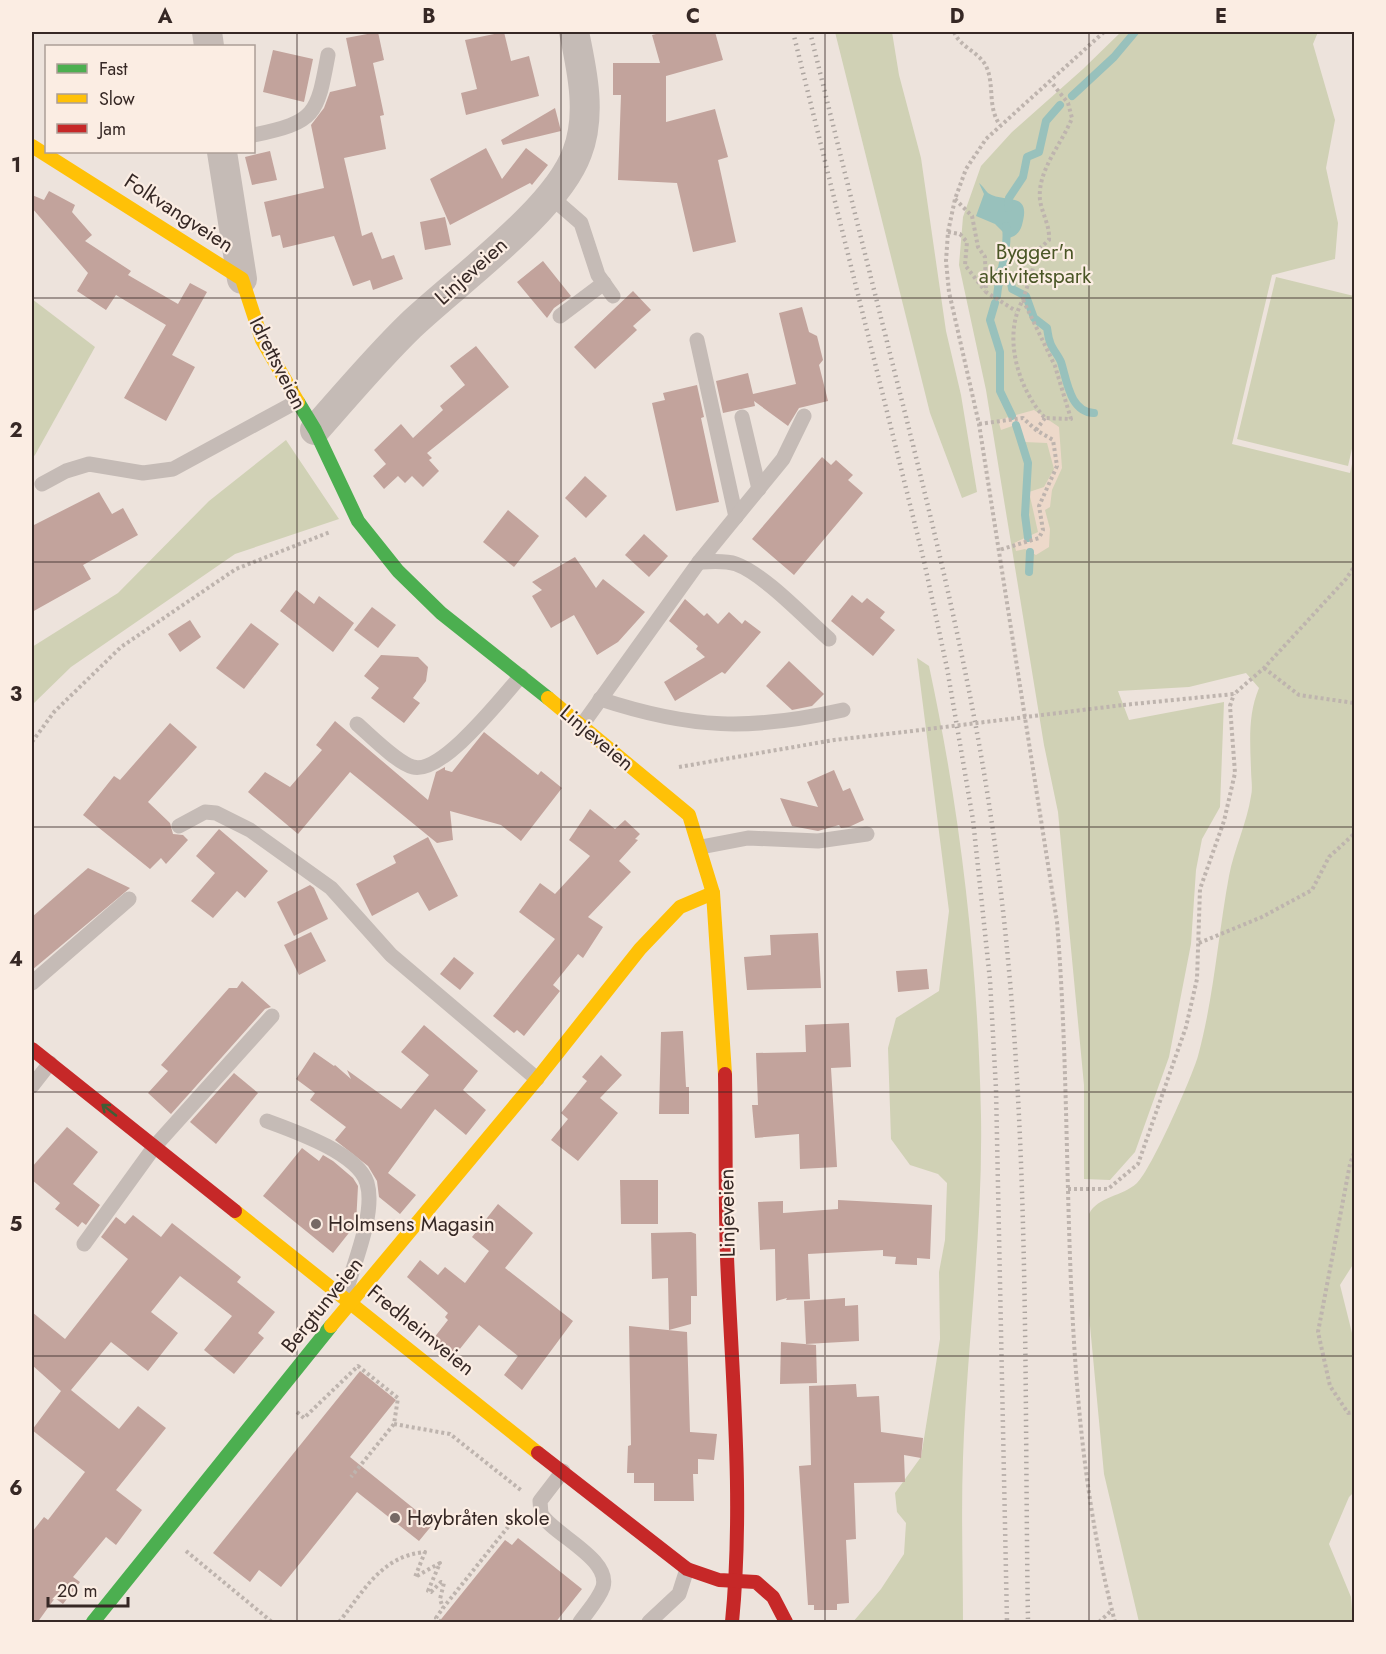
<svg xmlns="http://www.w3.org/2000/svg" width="1386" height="1654" font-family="Jost,sans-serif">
<rect width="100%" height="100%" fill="#ede3dc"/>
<g fill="#d0d1b5">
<path d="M835,32H892L899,75L921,158L946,331L961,395L977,492L962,498L930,413Z"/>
<path d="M1121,32H1318L1313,44L1335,120L1326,168L1338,223L1335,259L1272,275L1232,444L1350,473L1354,455V1263L1340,1285L1354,1341V1492L1349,1497L1329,1544L1351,1597L1353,1622H1139L1104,1474L1089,1315V1214C1098,1196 1122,1197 1137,1183C1151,1170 1192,1077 1198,1056C1214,997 1218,935 1229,876C1234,849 1247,823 1251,796C1253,788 1251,778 1251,769C1250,741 1248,714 1259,688L1246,673L1189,687L1118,691L1129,720L1224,702L1220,807L1202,839L1196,870L1191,944L1169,1057L1135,1152L1110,1180L1084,1179V1085L1058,812L1044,745L986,390L959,265L963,217L981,166L1012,132L1083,69Z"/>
<path d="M1276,277L1354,296V440L1348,466L1237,439Z"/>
<path d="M32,299L95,347L35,455L32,458Z"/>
<path d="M286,440L339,519L235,554L71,667L32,705V647L118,593L209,501Z"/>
<path d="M917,658L929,666C961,814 978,965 981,1116C983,1230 967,1344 963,1458C961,1513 963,1568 963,1622H853L881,1589L904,1554L906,1523L897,1512L895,1493L921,1457L940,1339L939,1272L945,1240L947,1183L938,1174L910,1165L891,1139L888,1048L896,1018L939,991L949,911Z"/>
</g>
<path fill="#edd9ca" d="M1034,410L1059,427L1062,468L1052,490L1050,507L1045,510L1050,529L1049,547L1036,555L1025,549L1016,551L1014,543L1038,532L1029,492L1044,487L1054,469L1047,443L1024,442L1018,424L1001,430L998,420Z"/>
<path fill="#98c1bc" d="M979,183C982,185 986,191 988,193C1005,204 1032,190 1022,225C1020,232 1016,236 1009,238L995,224L976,216L984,194Z"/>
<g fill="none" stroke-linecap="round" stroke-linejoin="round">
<g stroke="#98c1bc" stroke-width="8">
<path d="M1072,96L1114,57L1135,32"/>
<path d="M1008,208L1009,198L1023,177L1027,157L1039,152L1046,121L1060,105"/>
<path d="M1000,271L1010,276L1012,289L1026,296L1034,318L1047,328C1048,333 1048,337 1050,342C1052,349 1058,355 1061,362C1067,381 1070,412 1094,413"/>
<path d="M997,296C999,272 1009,251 1006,226"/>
<path d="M995,303L990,320L1000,352V391L1012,416"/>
<path d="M1016,425L1028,463L1025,515L1028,538"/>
<path d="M1029,572L1030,552"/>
</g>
</g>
<g fill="#c2a39c">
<path d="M378,32L384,60L373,63L384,115L380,116L386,149L344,158L362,236L372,232L382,259L394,255L403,279L373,290L370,280L353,286L334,236L283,248L280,235L272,237L264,202L324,188L311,125L324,108L330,92L356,86L346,38Z"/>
<path d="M504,32L511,61L529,56L539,96L466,115L461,93L477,89L465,40Z"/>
<path d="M664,32H715L723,60L666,76V122L715,109L728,157L718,160L736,242L693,252L677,183L618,180L621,95H613V63H660L652,35Z"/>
<path d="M273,50L313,59L304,102L263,92Z"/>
<path d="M555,108L561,131L503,145L501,140Z"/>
<path d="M486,148L502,179L526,148L548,165L532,185L530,183L450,225L430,179Z"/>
<path d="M270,151L277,180L252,185L245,157Z"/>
<path d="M49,191L75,205L72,212L92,235L85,241L131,271L128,275L178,304L190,283L207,292L172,355L195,367L166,421L124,398L166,325L116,295L106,310L77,291L88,273L32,208V195L44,200Z"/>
<path d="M445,217L451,245L425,250L420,222Z"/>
<path d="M543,261L571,296L554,308L547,318L517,282Z"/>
<path d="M633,291L651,310L633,326L637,330L595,369L574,347Z"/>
<path d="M802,307L809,332L817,336L823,360L819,365L828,401L799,408L788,426L754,401L755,406L723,413L716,381L748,373L753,394L796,384L779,313Z"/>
<path d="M476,346L509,387L427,453L432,458L429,460L439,471L423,487L412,476L405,483L398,476L384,489L373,476L386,464L374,450L401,424L413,438L443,410L440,406L465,385L450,366Z"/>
<path d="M697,385L704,417L701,418L719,502L676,511L652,403L665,400L663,393Z"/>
<path d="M822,457L831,465L836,460L853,475L848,480L863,493L794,575L752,539Z"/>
<path d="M585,476L607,496L586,518L565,498Z"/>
<path d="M99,492L112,514L123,508L138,535L83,565L91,579L32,612V526Z"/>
<path d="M508,510L539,536L514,567L483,542Z"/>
<path d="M644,534L668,556L649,577L625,555Z"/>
<path d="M575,557L596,588L603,579L645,612L618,642L597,655L574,615L551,628L532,596L542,590L532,582Z"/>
<path d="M296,590L314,604L319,596L354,623L333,652L280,611Z"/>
<path d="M852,595L862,603L867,598L885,612L880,618L895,630L873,656L831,621Z"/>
<path d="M685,599L704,616L707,613L718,624L729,612L742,624L745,620L761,632L725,674L722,672L675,701L664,682L705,657L696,649L698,646L669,621Z"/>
<path d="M372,607L396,625L378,648L354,630Z"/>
<path d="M190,620L201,637L180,652L168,634Z"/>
<path d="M251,623L279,644L244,689L216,668Z"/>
<path d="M381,655L418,657L428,667L426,681L413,698L420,703L404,723L371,698L379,688L364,676Z"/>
<path d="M789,661L824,694L812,706L792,710L766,686Z"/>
<path d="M335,721L428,800L436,772L445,767V770L452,772L484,732L538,775L541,771L562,788L521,841L501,825L450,811L453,840L437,843L350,772L298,834L248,792L265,772L290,787L322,750L316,745Z"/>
<path d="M170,723L197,747L148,802L170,823L173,834L183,835L188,840L166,864L161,858L150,869L83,815L114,776L120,780Z"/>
<path d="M834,770L843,791L850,788L864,820L849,827L841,828L839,825L818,831L792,826L780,798L818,807L807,782Z"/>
<path d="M590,809L615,829L625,820L640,834L635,839L638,840L619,861L631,872L588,917L603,927L583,958L578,954L553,985L560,991L524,1036L517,1030L514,1033L493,1016L555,939L519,912L540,883L555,894L590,856L569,840Z"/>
<path d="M219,829L268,871L245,898L237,891L213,918L191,901L215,873L196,856Z"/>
<path d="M428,837L458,896L429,911L418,892L372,916L356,884L396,863L393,856Z"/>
<path d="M88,868L130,888L32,970V917Z"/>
<path d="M310,885L314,888L328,919L294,936L277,902Z"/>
<path d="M311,932L326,961L299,975L284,945Z"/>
<path d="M818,933L821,988L747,990L744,957L771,955L770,935Z"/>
<path d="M454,957L474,973L460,990L440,974Z"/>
<path d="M927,969L929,989L898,992L896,971Z"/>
<path d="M242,981L271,1007L265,1009L171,1114L148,1093L168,1071L161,1065L229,988H237Z"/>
<path d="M849,1023L851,1067L831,1068L837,1167L800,1169L799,1134L755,1138L752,1105H758L756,1053L806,1052L805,1025Z"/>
<path d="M424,1025L478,1071L463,1090L486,1110L466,1135L435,1109L388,1173L416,1195L400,1214L379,1197L377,1181L368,1166L335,1140L346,1127L310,1100L315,1093L296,1079L314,1052L334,1066L335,1065L351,1079L347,1070L401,1109L429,1075L401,1052Z"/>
<path d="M683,1031L686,1087H689V1114H659L661,1032Z"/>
<path d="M601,1055L622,1075L600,1098L618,1113L578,1161L551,1140L568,1119L561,1113L587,1081L582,1077Z"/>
<path d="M234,1073L258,1093L216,1144L190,1122Z"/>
<path d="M67,1127L98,1152L73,1184L100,1205L86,1225L82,1222L78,1227L55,1209L60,1203L32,1180V1167Z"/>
<path d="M302,1148L319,1161L323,1155L333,1161L353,1178L358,1186L356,1224L333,1253L263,1196Z"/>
<path d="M620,1180H658V1224H621Z"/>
<path d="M838,1200L932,1205L930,1259L917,1258V1265L895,1264L896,1257L883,1256V1250L808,1254L810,1299L786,1300L787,1298L776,1301L775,1249L760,1250L758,1202L783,1201V1213L838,1209Z"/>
<path d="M498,1204L533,1233L505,1268L573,1321L522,1390L504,1375L518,1356L479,1325L451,1360L430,1343L448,1320L445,1317L448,1313L407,1277L420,1260L438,1275L445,1267L465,1283L489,1251L472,1237Z"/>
<path d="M133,1215L161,1237L172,1223L241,1277L237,1282L275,1312L258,1333L264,1338L234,1374L204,1350L232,1316L180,1276L151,1312L178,1333L148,1371L111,1342L71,1390L119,1429L138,1406L166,1428L116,1490L142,1510L116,1545L106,1537L73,1577L80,1582L63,1604L55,1598L37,1623H32V1532L44,1517L48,1520L85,1472L32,1430L61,1391L32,1365V1312L65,1339L128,1259L101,1237L116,1217L125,1224Z"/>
<path d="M691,1232L696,1234L697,1296H691V1324L669,1330L668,1278L652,1279L651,1233Z"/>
<path d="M845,1298V1306L858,1305L859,1341L806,1344L804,1301Z"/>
<path d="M629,1326L687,1332L690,1432L717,1434L714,1460L698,1459V1474H693L694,1501H654V1483H634V1473H627L628,1446L631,1445Z"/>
<path d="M781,1342L816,1345L817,1383L780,1384Z"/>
<path d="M360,1371L396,1400L350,1457L433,1524L419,1541L357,1492L281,1587L259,1570L250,1582L213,1553Z"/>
<path d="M856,1384L857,1397L879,1396L881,1432L923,1438L921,1458L904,1455L905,1482L854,1483L856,1539L846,1540L849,1603L837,1604V1610H814V1605H808L799,1466L811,1465L809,1386Z"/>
<path d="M518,1538L582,1589L555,1623H438L505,1540L512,1545Z"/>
</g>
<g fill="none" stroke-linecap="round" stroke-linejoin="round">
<g stroke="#beb4ae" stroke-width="4" stroke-dasharray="3 3" stroke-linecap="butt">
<path d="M954,32C960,47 979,52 986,66C995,85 987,107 1000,125"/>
<path d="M1104,32L986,139L966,169L955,199L948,232L946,261L949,292L979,424L1057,922C1076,1155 1055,1394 1115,1622"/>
<path d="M955,199L972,216L978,247L985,257L986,292L1016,311"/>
<path d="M948,232L960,234L967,242L965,265L985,291"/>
<path d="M1023,300L1055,366L1071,419L1045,418C1018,389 1002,335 1023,300Z"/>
<path d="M1023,300L1039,249L1049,240C1050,225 1042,214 1040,200C1037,170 1062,144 1072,118L1068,103L1051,82"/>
<path d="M979,424L1023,418L1036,430L1053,440L1057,466L1039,506L1043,530L1039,538L999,550"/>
<path d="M1036,430L1045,418"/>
<path d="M1264,668L1299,695L1354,703"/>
<path d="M1123,705L1234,694L1264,668L1346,579L1354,567"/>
<path d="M32,742L54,712L121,647L236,569L330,532"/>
<path d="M679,767L834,740L904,732"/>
<path d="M1199,943L1262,917L1312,890L1329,857L1354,834"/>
<path d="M1354,1153L1350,1164L1318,1332L1330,1386L1348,1413L1354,1412"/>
<path d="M1068,1189H1108L1138,1164L1186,1027L1197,979L1200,889L1224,821L1235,773L1230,706L1234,694"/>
<path d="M297,1412L304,1418L358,1366L398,1398L394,1424L351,1477"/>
<path d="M394,1424L450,1434L522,1491"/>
<path d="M186,1551L272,1622"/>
<path d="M339,1622C364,1591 381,1556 425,1552L415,1577L440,1563L428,1591L431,1592L441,1582L444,1583L440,1599L443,1608"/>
<path d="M441,1622L436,1618L443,1608L508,1527L522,1518"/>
<path d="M1099,1622L1112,1610"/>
</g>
<g stroke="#c5bbb6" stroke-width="15">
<path d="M254,135C316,122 317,115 328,55"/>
<path d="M550,196L581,223L598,275L613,296"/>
<path d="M560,316L604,283"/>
<path d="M697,340L736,517"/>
<path d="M742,417L759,489"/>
<path d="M42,484L66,471L89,464L143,473L173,469L296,402"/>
<path d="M699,562C711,562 724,560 736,564C764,574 805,618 829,639"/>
<path d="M600,699C691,729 750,731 843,710"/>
<path d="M357,724C370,735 397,763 413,767C442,775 502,697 521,676"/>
<path d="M582,725L699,562L783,459L804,416"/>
<path d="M179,826L205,812L216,813L250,830L331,888L391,955L537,1079"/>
<path d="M701,847L748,838L818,841L867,834"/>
<path d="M32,983L129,899"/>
<path d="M32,1086L50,1063"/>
<path d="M267,1121C294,1131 358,1153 367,1183C376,1213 353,1265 345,1295"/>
<path d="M84,1244L155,1146L272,1016"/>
<path d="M563,1471L540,1501L541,1514C554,1535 611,1559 603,1587C599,1599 587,1612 580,1622"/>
<path d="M649,1622L679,1594L687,1569"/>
</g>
<g stroke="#c5bbb6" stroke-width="30">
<path d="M207,32L209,46"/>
<path d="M222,152L242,279"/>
<path d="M315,430C346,395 377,358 410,326C457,281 556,211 577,153C592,115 582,70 574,32"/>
</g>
<g stroke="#4caf50" stroke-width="14">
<path d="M298,402L315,430L358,521L398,571L441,613L548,698"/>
<path d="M93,1622L331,1326"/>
</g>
<g stroke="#ffc107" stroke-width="14">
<path d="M32,146L242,279L262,340L298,402"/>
<path d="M548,698L689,815L713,893L725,1074"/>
<path d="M235,1211L538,1453"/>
<path d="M331,1326L537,1079L640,949L680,907L713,893"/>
</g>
<g stroke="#c62828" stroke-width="14">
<path d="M32,1049L235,1211"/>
<path d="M725,1074C726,1135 725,1196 727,1257C732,1378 744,1501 732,1622"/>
<path d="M538,1453L687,1569L719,1580L756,1582L773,1597L786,1622"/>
</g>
<g stroke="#ada5a0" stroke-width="4.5" stroke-dasharray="1.5 4.5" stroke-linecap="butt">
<path d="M793,32L924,561L947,668L973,820L990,980L996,1089L1007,1622"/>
<path d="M810,32C841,157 872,283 904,409C942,561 979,714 998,869C1030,1118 1024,1372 1028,1622"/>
</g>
<path stroke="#beb4ae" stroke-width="4" stroke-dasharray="3 3" stroke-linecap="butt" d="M904,732L1123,705"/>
</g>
<defs><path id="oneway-shaft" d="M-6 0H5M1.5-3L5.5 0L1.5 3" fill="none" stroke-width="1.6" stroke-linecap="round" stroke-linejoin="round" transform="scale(1.5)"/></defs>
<use stroke="#3f5e36" href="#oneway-shaft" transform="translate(109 1110) rotate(-142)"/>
<path fill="none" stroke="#362825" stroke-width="1.5" stroke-opacity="0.55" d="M297,32V1622M561,32V1622M825,32V1622M1089,32V1622M32,298H1354M32,562H1354M32,827H1354M32,1092H1354M32,1356H1354"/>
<g fill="#766965" stroke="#fbede3" stroke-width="2">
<circle cx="316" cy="1224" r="6"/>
<circle cx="395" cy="1518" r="6"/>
</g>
<g text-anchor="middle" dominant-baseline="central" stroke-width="4.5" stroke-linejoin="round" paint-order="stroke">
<g font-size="21" fill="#362825" stroke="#fbede3">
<text transform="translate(179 213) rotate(33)">Folkvangveien</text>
<text transform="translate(471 271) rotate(-42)">Linjeveien</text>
<text transform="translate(278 363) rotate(63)">Idrettsveien</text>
<text transform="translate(597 738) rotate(40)">Linjeveien</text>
<text transform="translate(727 1213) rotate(-91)">Linjeveien</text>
<text transform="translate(322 1305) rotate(-51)">Bergtunveien</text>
<text transform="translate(421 1330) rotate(39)">Fredheimveien</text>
</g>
<g font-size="21" fill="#4a5626" stroke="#fbede3">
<text x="1035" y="252">Bygger'n<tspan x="1035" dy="24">aktivitetspark</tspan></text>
</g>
<g font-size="21" fill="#362825" stroke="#fbede3" text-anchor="start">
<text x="328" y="1224">Holmsens Magasin</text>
<text x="407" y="1518">Høybråten skole</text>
</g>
</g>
<rect width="1386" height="1654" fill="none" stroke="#fbede3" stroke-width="66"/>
<rect x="45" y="45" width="210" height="108" fill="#fbede3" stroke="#ac9e97" stroke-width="1.5"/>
<rect x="57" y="64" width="30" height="9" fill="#4caf50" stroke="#ac9e97" stroke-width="1.5"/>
<text x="99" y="75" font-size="18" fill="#362825">Fast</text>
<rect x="57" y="94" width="30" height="9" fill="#ffc107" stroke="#ac9e97" stroke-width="1.5"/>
<text x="99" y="105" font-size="18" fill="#362825">Slow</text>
<rect x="57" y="124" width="30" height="9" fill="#c62828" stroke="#ac9e97" stroke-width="1.5"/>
<text x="99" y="135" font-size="18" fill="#362825">Jam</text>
<path d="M48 1597v9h80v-9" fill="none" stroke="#362825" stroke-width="3"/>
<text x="57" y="1597" font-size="18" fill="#362825" stroke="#fbede3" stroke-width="4.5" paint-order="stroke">20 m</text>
<rect x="33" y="33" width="1320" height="1588" fill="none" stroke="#362825" stroke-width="2"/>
<g font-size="20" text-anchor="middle" font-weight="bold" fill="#362825">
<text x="165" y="23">A</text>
<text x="429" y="23">B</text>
<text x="693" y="23">C</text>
<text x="957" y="23">D</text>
<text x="1221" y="23">E</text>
<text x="16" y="172">1</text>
<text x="16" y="437">2</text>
<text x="16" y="701">3</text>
<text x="16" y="966">4</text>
<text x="16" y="1231">5</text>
<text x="16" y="1495">6</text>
</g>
</svg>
